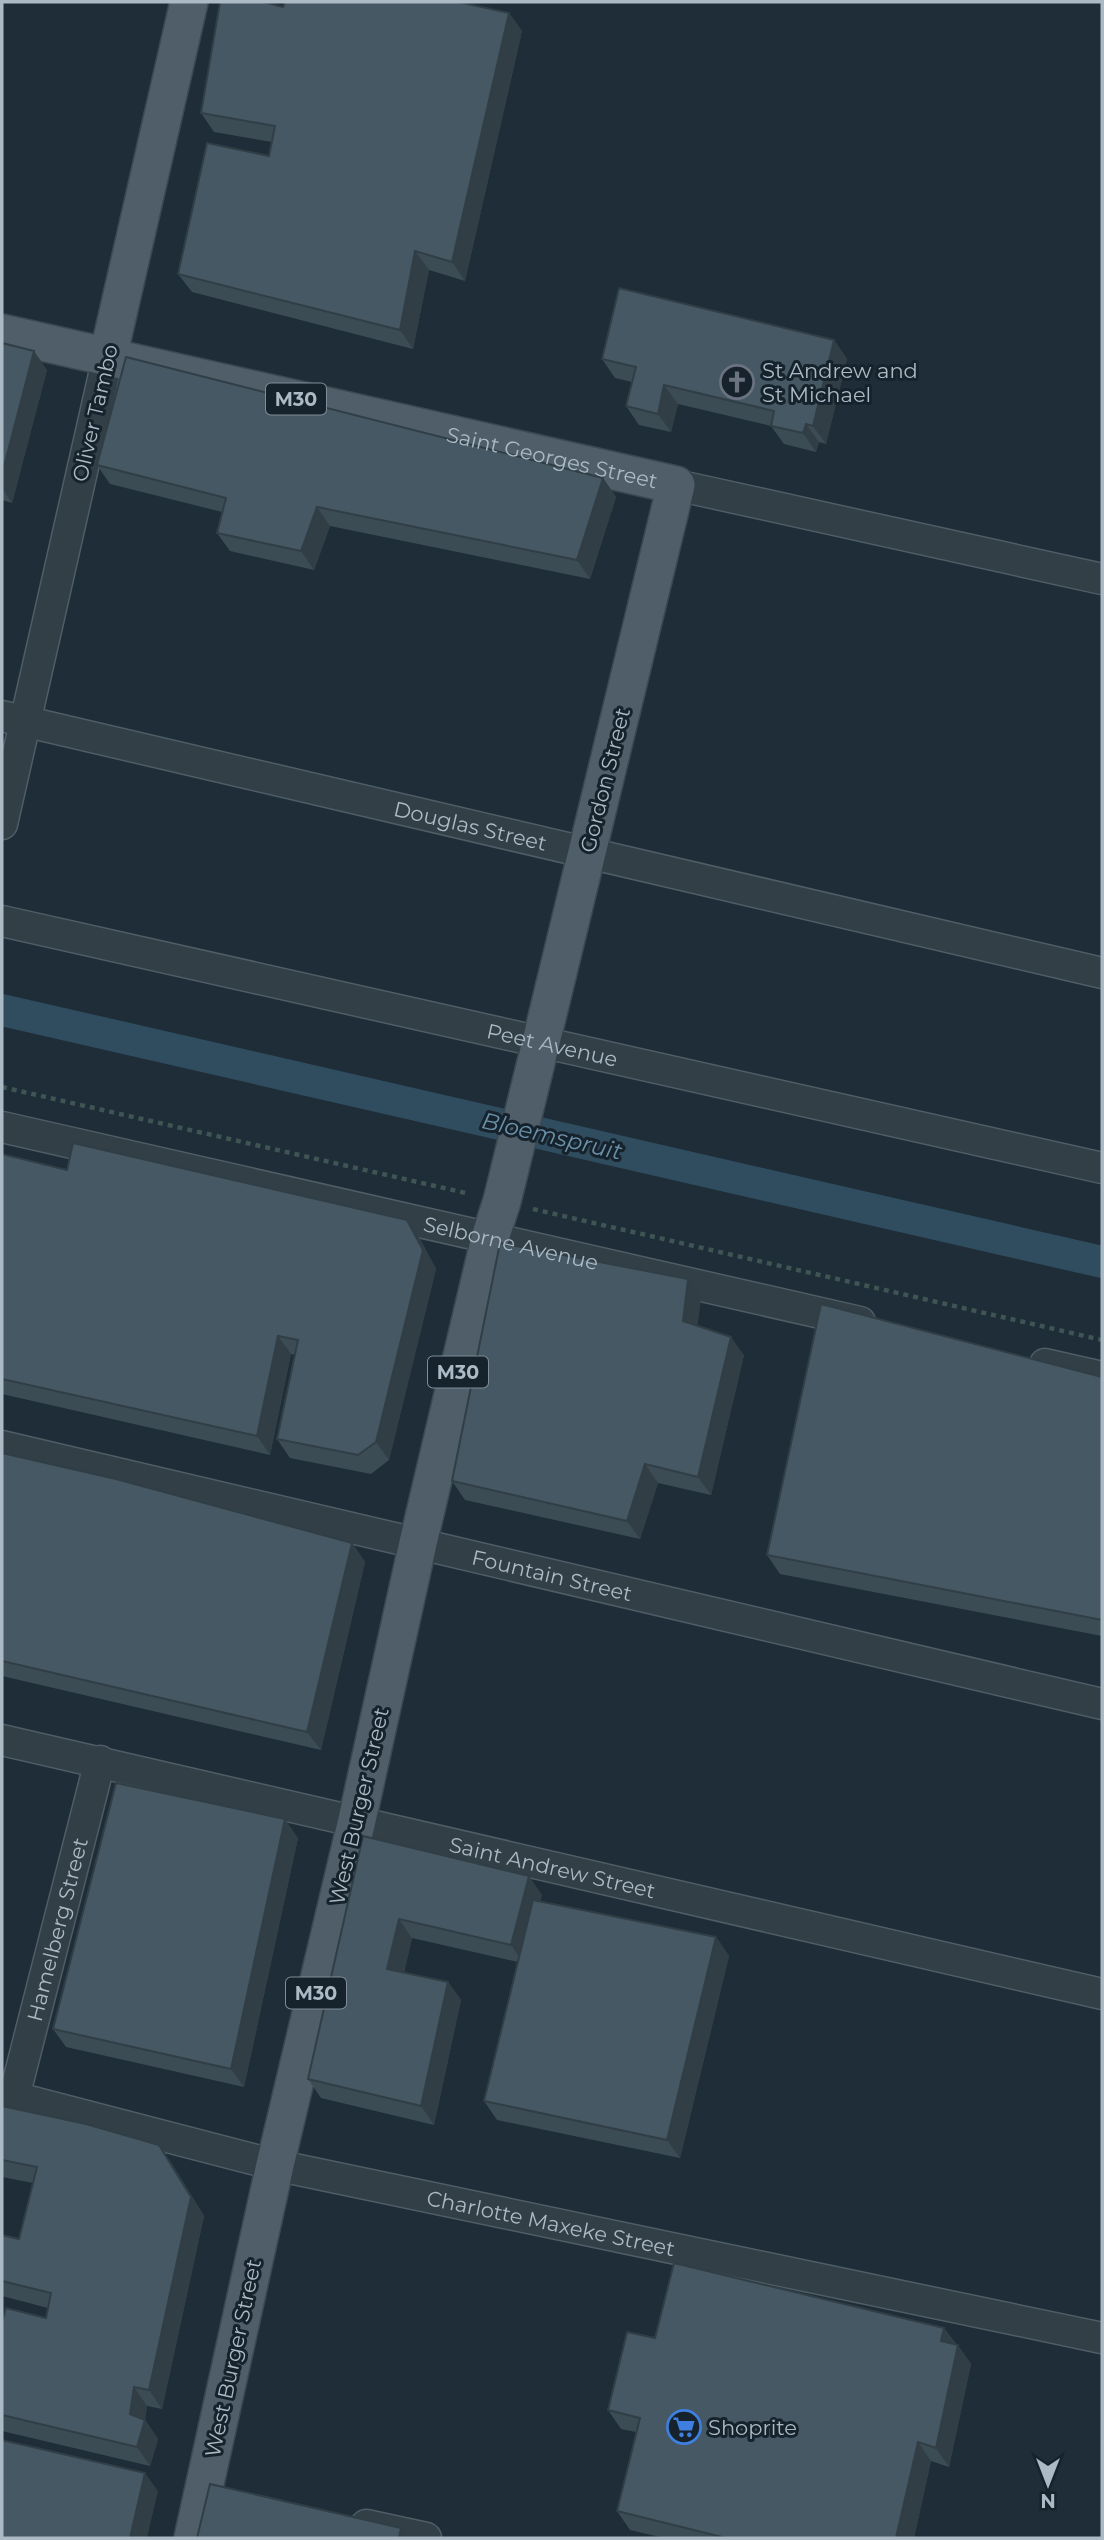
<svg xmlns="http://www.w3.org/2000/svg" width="1104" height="2540" font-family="Montserrat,sans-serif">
<rect width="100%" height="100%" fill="#1e2d37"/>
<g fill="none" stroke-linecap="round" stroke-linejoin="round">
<path stroke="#304c5f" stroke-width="32" d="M2,1010L1102,1262"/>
<g stroke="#4f5d66" stroke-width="33">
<g id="minor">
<path d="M676,485L1102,579"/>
<path id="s1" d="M2,716L1102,973"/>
<path d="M2,824L108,357"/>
<path id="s2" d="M2,921L1102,1168"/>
<path id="s3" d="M2,1127L860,1322"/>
<path d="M1045,1364L1102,1377"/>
<path id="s4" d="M2,1446L1102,1704"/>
<path id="s5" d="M2,1740L1102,1994"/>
<path id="s6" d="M2,2094L275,2165L1102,2338"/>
<path id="s7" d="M14,2097L100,1761"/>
<path d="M366,2525L426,2538"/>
</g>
</g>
<g stroke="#3b4851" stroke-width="40">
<g id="major">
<path id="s8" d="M2,333L676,485L541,1042L502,1201L490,1238L418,1543L357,1820L275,2165L193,2538"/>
<path d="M108,357L189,2"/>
</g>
</g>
<g stroke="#3e5553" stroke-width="4.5" stroke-dasharray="5 5" stroke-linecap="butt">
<path d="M2,1087L470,1194"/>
<path d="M533,1209L1102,1340"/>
</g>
<use href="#minor" stroke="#323f47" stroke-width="30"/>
<use href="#major" stroke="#4f5e68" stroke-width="37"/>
</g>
<g fill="#3c4c55">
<path d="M283,7L509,13L522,31L465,281L429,270L413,349L192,292L178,274L269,156L272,142L214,132L201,113Z"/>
<path d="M834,340L847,359L826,444L819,442L816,452L784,444L771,426L678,404L671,432L639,425L626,406L632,382L615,378L602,359Z"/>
<path d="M2,343L47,370L12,503L2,500Z"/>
<path d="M97,465L603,478L616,497L590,579L330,526L314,570L230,551L217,533L222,512L110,484Z"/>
<path d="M2,1154L67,1170L420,1239L436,1269L389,1460L371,1474L290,1458L277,1439L295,1355L291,1354L270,1455L2,1394Z"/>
<path d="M701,1297L697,1326L744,1355L711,1495L658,1483L640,1539L465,1500L452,1481Z"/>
<path d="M1102,1377V1636L780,1574L767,1555Z"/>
<path d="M2,1453L352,1543L365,1562L321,1750L2,1676Z"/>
<path d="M363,1836L542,1895L540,1901L716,1937L729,1956L680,2158L497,2120L484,2101L518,1962L412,1938L404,1972L448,1982L461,2000L434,2125L321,2098L308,2079Z"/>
<path d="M298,1838L244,2087L66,2047L53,2029Z"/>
<path d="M2,2106L172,2164L204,2216L162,2409L147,2406L145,2420L158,2439L150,2466L2,2431V2322L46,2318L48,2308L2,2296V2235L19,2239L33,2183L2,2177Z"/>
<path d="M944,2328L971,2364L949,2467L931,2461L914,2538H664L630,2530L617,2511L636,2432L621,2429L608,2410L655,2338Z"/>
</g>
<g fill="#313e45">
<path d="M509,13L522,31L465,281L452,262Z"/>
<path d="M415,251L429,270L413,349L400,330Z"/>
<path d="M834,340L847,359L826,444L813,426Z"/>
<path d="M34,351L47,370L12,503L2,488V474Z"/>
<path d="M664,385L678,404L671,432L658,414Z"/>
<path d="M806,424L819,442L816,452L803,433Z"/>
<path d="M603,478L616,497L590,579L577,560Z"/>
<path d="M317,507L330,526L314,570L301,551Z"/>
<path d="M407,1220L420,1239L436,1269L389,1460L376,1442Z"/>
<path d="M688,1279L701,1297L696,1340L683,1321Z"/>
<path d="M278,1336L291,1354L270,1455L257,1436Z"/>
<path d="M731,1337L744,1355L711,1495L698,1477Z"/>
<path d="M645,1464L658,1483L640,1539L627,1521Z"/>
<path d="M352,1543L365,1562L321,1750L307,1732Z"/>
<path d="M285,1819L298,1838L244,2087L231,2069Z"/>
<path d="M529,1876L542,1895L524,1964L511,1945Z"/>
<path d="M399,1919L412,1938L401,1988L387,1969Z"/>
<path d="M716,1937L729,1956L680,2158L667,2140Z"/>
<path d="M448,1982L461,2000L434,2125L421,2106Z"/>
<path d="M159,2145L172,2164L204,2216L162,2409L149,2390Z"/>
<path d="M944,2328L957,2347L941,2341Z"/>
<path d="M958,2345L971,2364L949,2467L936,2448Z"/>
<path d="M134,2387L147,2406L145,2421L158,2439L150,2466L137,2447L130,2414Z"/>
<path d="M918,2442L931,2461L914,2538H896Z"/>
<path d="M145,2473L158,2491L147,2538H130Z"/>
<path d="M401,2528L408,2538H399Z"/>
</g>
<g fill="#465863" stroke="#313e45" stroke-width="2">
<path d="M220,2H264L283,7L285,2H459L509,13L452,262L415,251L400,330L178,274L207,143L269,156L275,126L201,113Z"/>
<path d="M619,288L834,340L813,426L806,424L803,433L771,426L774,411L664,385L658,414L626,406L636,367L602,359Z"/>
<path d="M2,343L34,351L2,474Z"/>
<path d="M126,357L603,478L577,560L317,507L301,551L217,533L226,498L97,465Z"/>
<path d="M73,1143L407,1220L423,1250L376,1442L358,1455L277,1439L298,1340L278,1336L257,1436L2,1379V1154L67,1170Z"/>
<path d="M500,1243L688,1279L683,1321L731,1337L698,1477L645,1464L627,1521L452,1481Z"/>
<path d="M821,1304L1102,1377V1620L767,1555Z"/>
<path d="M2,1453L116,1479L352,1543L307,1732L2,1661Z"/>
<path d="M116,1783L285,1819L231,2069L53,2029Z"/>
<path d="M363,1836L529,1876L511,1945L399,1919L387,1969L448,1982L421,2106L308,2079Z"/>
<path d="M533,1900L716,1937L667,2140L484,2101Z"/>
<path d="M2,2106L86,2124L159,2145L191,2197L149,2390L134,2387L130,2414L145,2420L137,2447L2,2415V2322L6,2308L46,2318L51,2293L2,2281V2235L19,2239L37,2167L2,2160Z"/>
<path d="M674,2263L944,2328L941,2341L958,2345L936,2448L918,2442L896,2538H726L617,2511L640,2418L608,2410L627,2332L655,2338Z"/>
<path d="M2,2440L145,2473L130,2538H2Z"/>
<path d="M210,2484L401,2528L399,2538H197Z"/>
</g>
<defs>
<g id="church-ring" transform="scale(1.75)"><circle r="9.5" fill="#17232c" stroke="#6b7280" stroke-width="1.5"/><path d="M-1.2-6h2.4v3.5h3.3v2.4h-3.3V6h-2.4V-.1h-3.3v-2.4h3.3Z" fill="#6b7280"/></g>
<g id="supermarket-ring" transform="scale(1.75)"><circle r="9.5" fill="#17232c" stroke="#3f7fe0" stroke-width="1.5"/><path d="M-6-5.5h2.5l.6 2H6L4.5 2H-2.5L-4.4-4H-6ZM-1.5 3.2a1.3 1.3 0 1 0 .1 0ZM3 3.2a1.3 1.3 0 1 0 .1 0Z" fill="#3f7fe0"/></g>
</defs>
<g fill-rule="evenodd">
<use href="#church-ring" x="737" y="382"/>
<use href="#supermarket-ring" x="684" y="2427"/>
</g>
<g text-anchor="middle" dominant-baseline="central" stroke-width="6" stroke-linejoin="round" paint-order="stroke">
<g fill="#17232c" stroke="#7f8d97" stroke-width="2">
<rect x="266" y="383.5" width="60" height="31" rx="5"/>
<rect x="428" y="1356.5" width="60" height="31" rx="5"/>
<rect x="286" y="1977.5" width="60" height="31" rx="5"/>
</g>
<g font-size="19" font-weight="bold" fill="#abbac5">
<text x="296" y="399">M30</text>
<text x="458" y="1372">M30</text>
<text x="316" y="1993">M30</text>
</g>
<g font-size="21" fill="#abbac5" stroke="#17232c" text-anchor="start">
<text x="762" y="370">St Andrew and<tspan x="762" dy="24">St Michael</tspan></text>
<text x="708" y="2427">Shoprite</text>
</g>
<g font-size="21" fill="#abbac5" stroke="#17232c">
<text transform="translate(95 413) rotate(-77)">Oliver Tambo</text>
<text stroke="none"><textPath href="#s8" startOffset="564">Saint Georges Street</textPath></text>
<text transform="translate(605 780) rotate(-76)">Gordon Street</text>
<text stroke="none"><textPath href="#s1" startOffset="481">Douglas Street</textPath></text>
<text stroke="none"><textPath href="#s2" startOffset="564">Peet Avenue</textPath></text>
<text stroke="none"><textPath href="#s3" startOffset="522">Selborne Avenue</textPath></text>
<text stroke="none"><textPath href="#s4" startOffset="565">Fountain Street</textPath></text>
<text transform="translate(359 1806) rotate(-77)">West Burger Street</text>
<text stroke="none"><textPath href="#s5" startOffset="565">Saint Andrew Street</textPath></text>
<text stroke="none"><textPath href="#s7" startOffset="173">Hamelberg Street</textPath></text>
<text stroke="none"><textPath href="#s6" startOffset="564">Charlotte Maxeke Street</textPath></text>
<text transform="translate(233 2358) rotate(-78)">West Burger Street</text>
</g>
<g font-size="23" font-style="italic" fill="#6a91aa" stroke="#17232c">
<text transform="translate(552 1136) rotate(13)">Bloemspruit</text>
</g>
</g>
<rect width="1104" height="2540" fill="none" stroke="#abbac5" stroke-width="7"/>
<g transform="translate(1048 2484) rotate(180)" stroke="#17232c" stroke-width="5" paint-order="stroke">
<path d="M0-5L12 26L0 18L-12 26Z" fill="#abbac5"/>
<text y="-10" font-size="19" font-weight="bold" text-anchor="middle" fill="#abbac5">N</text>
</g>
</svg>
